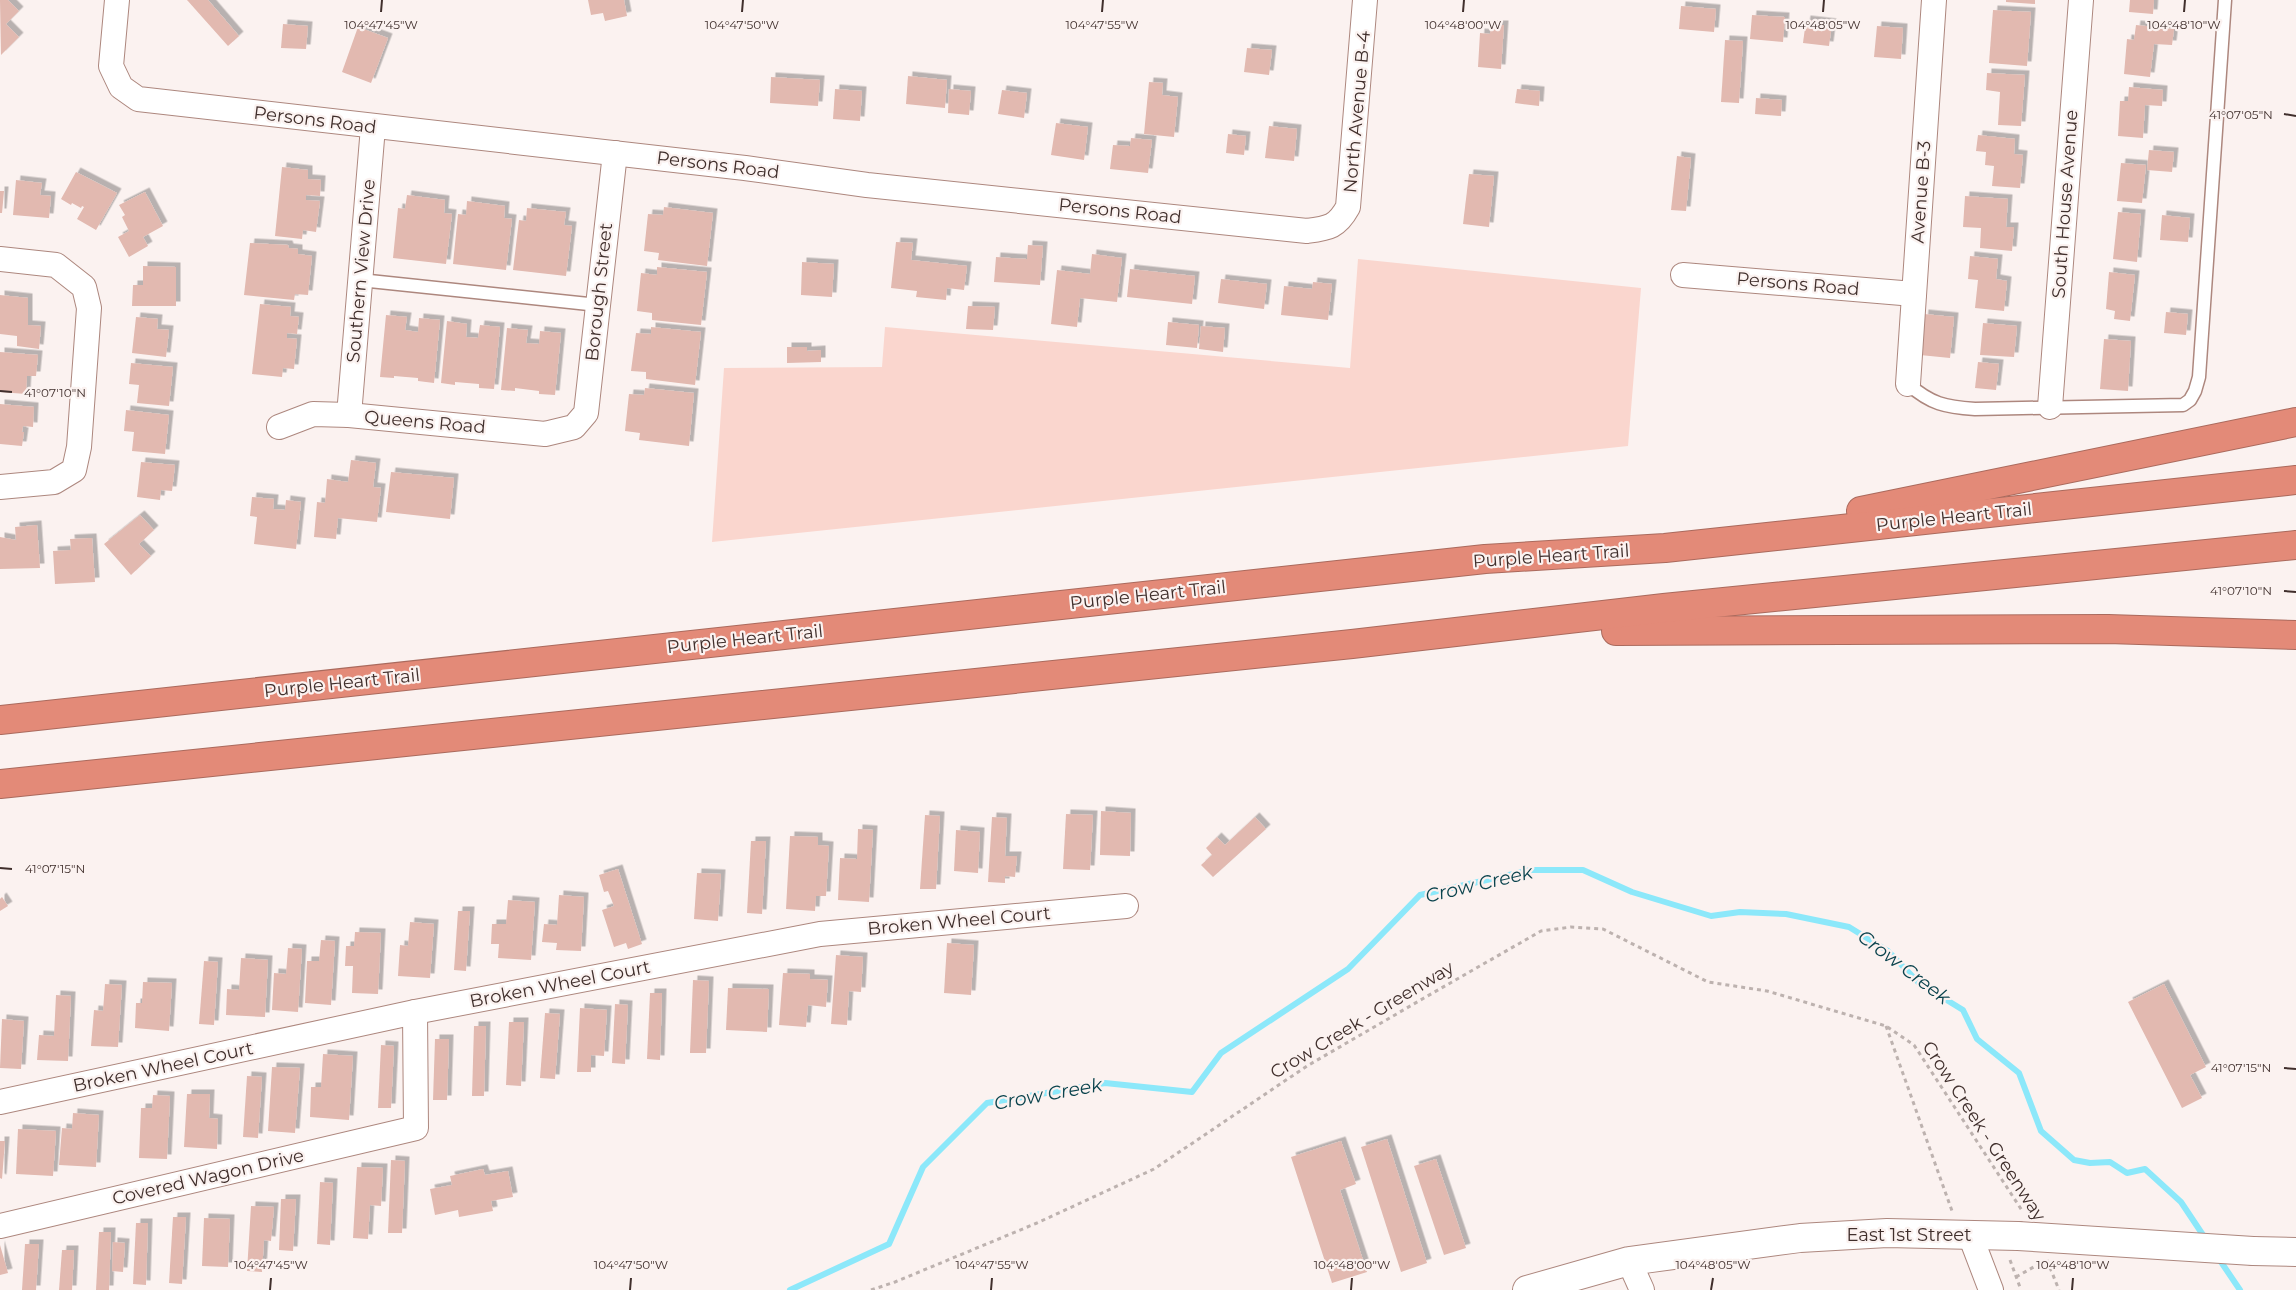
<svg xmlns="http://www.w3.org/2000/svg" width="2296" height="1290" font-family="Montserrat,sans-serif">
<defs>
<filter id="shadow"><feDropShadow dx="4.5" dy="-4.5" stdDeviation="0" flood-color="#0004"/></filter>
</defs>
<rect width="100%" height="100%" fill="#fbf2f0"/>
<path fill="#fad6ce" d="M1358,259L1641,288L1628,446L712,542L724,368L882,367L885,327L1350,368Z"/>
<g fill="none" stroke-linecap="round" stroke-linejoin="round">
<g stroke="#8ce8fa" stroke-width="6">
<path d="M2217,1256L2240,1290"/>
<path d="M790,1290L889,1244L923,1167L987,1103L1105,1083L1192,1092L1221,1053L1348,969L1420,895L1531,870H1583L1632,892L1711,916L1740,912L1786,914L1849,927L1888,951L1919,983L1963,1010L1977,1039L2019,1073L2041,1131L2074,1160L2090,1163L2110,1162L2127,1173L2145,1169L2181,1202L2207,1241"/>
</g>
</g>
<g fill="#e2b9b0" filter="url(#shadow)">
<path d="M0,0H8L19,11L6,24L19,37L1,55Z"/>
<path d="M187,0H208L239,36L228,46Z"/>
<path d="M588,0H624L627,16L605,21L603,13L591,15Z"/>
<path d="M2006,0H2035V4L2006,2Z"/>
<path d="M2130,0H2154L2153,14L2129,12Z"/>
<path d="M1681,6L1716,9L1714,32L1679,29Z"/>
<path d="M1993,10L2031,12L2027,66L1989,63Z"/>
<path d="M1752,15L1785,17L1783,42L1750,39Z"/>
<path d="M1806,20L1832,23L1829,46L1803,43Z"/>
<path d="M283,24L308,26L306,49L281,48Z"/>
<path d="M1491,25H1504L1501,69L1478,67L1480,33L1490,34Z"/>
<path d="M2136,25L2174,29L2172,45L2154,44L2150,77L2124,74L2127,39L2134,40Z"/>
<path d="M1877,26L1903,28L1901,59L1874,57Z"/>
<path d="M358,27L388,38L371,83L342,72Z"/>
<path d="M1725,40L1743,41L1739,103L1721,102Z"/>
<path d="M1247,48L1272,50L1269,75L1244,72Z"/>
<path d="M1987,73L2025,75L2021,126L1998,125L2000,92L1986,90Z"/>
<path d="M908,76L947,80L945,108L906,104Z"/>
<path d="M771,77L820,80L818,106L770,103Z"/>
<path d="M1149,82L1163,83L1162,95L1178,97L1174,137L1144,134Z"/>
<path d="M2129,87L2163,90L2162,106L2145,105L2143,138L2118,136L2120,101H2128Z"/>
<path d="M835,89L862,91L860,121L833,119Z"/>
<path d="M949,89L971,91L969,115L948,113Z"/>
<path d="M1517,89L1540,91L1539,106L1515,103Z"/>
<path d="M1002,90L1027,93L1024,118L998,114Z"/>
<path d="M1756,98L1782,100L1781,116L1755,114Z"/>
<path d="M1056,123L1088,127L1084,160L1051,155Z"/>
<path d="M1269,126L1297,129L1294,161L1265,158Z"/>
<path d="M1228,134L1246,136L1244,155L1226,153Z"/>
<path d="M1978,135L2015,139L2014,154L2023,155L2020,188L1992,186L1994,166L1985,165L1986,152L1976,151Z"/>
<path d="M1131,138L1152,140L1148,173L1110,169L1113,145L1130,146Z"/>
<path d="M2149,150L2174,152L2172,172L2147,170Z"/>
<path d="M1677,156L1691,158L1686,211L1671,210Z"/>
<path d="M2121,163L2146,165L2142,203L2117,201Z"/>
<path d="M282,167L308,170V179L321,180L320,196L306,195V200L320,201L316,232L303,230L302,239L275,236Z"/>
<path d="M76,172L117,193L96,230L77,219L84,207L82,206L81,208L72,203L71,205L61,199Z"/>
<path d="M1469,174L1494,176L1489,227L1463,224Z"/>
<path d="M16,180L42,183L40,195L51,196L49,218L13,215Z"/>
<path d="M0,191H4L2,213H0Z"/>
<path d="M145,192L163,226L143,237L148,246L129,257L118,237L129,231L122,217L125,215L119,205Z"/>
<path d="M407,195L445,200L444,213L452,214L446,264L393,258L398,208L405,209Z"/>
<path d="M1965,196L2008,199L2006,227H2014L2012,251L1980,248L1981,228L1963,227Z"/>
<path d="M467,201L505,206L504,218L512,219L506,270L453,264L458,214L466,215Z"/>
<path d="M664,207L713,213L707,266L658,260L659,253L644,251L648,214L663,215Z"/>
<path d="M527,208L566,212L564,225L572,226L566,276L513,270L519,220L526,221Z"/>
<path d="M2118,212L2141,214L2137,262L2113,259Z"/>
<path d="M2162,215L2190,218L2188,242L2160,240Z"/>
<path d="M896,242L913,243L911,260L967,266L964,290L947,288L946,300L916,297L917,291L891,288Z"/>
<path d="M250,243L288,245L289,248L298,249V254L312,256L308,295L295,294L294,300L244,295Z"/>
<path d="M1028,245L1043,246L1040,285L994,282L996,257L1027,259Z"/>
<path d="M1092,254L1122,258L1117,302L1080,298L1077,327L1051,324L1057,270L1090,274Z"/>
<path d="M1970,256L1998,259L1996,279L2007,281L2004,311L1975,308L1978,280L1968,279Z"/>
<path d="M802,262L834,264L832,297L801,295Z"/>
<path d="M143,266L176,267V306H132L133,285H143Z"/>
<path d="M657,267L707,272L701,325L652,320V313L637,311L641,273L657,275Z"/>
<path d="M1130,269L1195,276L1192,304L1127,297Z"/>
<path d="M2109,272L2135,275L2130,321L2114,319L2115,311L2106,309Z"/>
<path d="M1221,279L1267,284L1264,309L1218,303Z"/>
<path d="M1313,282L1332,284L1328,320L1281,315L1284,286L1312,289Z"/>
<path d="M0,295L28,298V325L41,326L39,349L17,346V336L0,334Z"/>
<path d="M260,304L291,307L290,316L299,317L297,334L287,333V338L297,339L294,369L283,368L282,377L252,374Z"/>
<path d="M968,306L995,307L993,330L966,329Z"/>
<path d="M2166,312L2188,314L2186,335L2164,333Z"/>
<path d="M1924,314L1954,317L1950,358L1920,355Z"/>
<path d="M386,315L407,317L405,330L418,332L419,318L440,320L434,383L418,381V378L394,376V378L380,377Z"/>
<path d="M136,317L158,319L157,329L169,330L166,357L132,353Z"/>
<path d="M447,321L467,324L466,337L478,338L480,325L500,327L494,389L479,388V384L455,382V385L441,383Z"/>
<path d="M1168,322L1199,325L1197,348L1166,345Z"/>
<path d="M1983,323L2017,326L2014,357L1980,355Z"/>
<path d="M1201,326L1225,328L1223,352L1199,349Z"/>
<path d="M651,327L701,332L695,385L646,379V372L631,371L636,333L651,334Z"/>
<path d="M507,328L528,330L526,343L539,344L540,331L561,333L555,395L539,394V391L515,388V391L501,390Z"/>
<path d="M2104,339L2131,341L2128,391L2100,389Z"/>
<path d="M787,347H807V351L821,350V362L787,363Z"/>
<path d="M0,352L38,355L36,376H27L26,394L0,392Z"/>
<path d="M1978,362L1999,364L1996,390L1975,388Z"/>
<path d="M131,363L173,367L169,406L137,403L139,385L129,384Z"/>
<path d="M645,388L694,393L689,446L639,440L640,433L625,431L629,394L644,395Z"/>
<path d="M0,404L34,407L33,427L23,426L22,432H24L22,446L0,444Z"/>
<path d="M126,410L169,415L165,454L132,451L134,432L124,431Z"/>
<path d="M351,460L376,463L373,487L381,488L377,522L338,518L336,539L314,537L317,502L325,503L327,479L348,482Z"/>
<path d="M141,462L175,465L172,491L161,490L160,500L137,497Z"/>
<path d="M391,472L454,478L450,519L386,512Z"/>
<path d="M252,497L274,499L273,509L285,510L286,500L301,502L296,549L254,544L257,517L250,516Z"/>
<path d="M140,515L154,530L139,544L151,556L131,575L104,544Z"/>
<path d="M37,525L40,568L0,569V537L16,540L15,527Z"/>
<path d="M92,538L95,582L55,584L53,551L71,550L70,539Z"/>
<path d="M1101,811L1131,813L1130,856L1100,855Z"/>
<path d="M1066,814L1093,815L1090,870L1063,869Z"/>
<path d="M925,815L940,816L936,889H920Z"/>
<path d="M992,817L1007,818L1005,856H1017L1015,877L1005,876V883L988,882Z"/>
<path d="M1255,817L1266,829L1213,877L1201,865L1212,855L1206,848L1217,837L1225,845Z"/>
<path d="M858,829L873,830L869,902L838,900L840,858L857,859Z"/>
<path d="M956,830L980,832L978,873L954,871Z"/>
<path d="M790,836L818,837V845L829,846L826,896H816L815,911L786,909Z"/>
<path d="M751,841H766L762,914L747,913Z"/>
<path d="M618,869L642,944L628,949L626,943L614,947L602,910L614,906L608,891L604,892L599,875Z"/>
<path d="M697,873L721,874L718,921L694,919Z"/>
<path d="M559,895L584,897L581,951L556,950L557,943L542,942L544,924L557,925Z"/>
<path d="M2,897L8,906L0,911V899Z"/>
<path d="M508,900L535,902L531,960L498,958L499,944H491L492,924H506Z"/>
<path d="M458,911H470L466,971L454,970Z"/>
<path d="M410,922L434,924L430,978L398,976L400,945L408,946Z"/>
<path d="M355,932L381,933L378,994L352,993L353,966H345L346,946H354Z"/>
<path d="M321,940L335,941L331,1005L305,1003L307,961H319Z"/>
<path d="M947,943L974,945L971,995L944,993Z"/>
<path d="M288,948L302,949L298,1012L272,1010L274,973L286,974Z"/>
<path d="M836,955L863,957L861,992L849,991L847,1025L831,1024Z"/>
<path d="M241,958L268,960L265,1017L226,1015L227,989L239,990Z"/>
<path d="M204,961L218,962L214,1025L199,1024Z"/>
<path d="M783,973L810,974V979L828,980L826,1007L808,1005L806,1027L779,1025Z"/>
<path d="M693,980L709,981L706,1053H690Z"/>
<path d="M143,982L172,983L169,1031L135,1028L136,1003H142Z"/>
<path d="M105,984L122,985L118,1047L91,1046L94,1010L103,1011Z"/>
<path d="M2164,984L2206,1067L2190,1075L2202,1098L2182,1108L2128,1002Z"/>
<path d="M728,988L769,989L767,1032L726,1030Z"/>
<path d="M650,993H662L660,1060L647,1059Z"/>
<path d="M56,995L71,996L68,1061L37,1060L39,1035L54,1036Z"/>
<path d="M615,1004L628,1005L625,1064L612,1063Z"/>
<path d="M580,1008L607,1010L604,1056L591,1055V1072H577Z"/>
<path d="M545,1013L560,1014L555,1079L540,1078Z"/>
<path d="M2,1019L24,1021L21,1069L0,1068Z"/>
<path d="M509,1022H524L521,1086L506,1085Z"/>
<path d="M474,1026H486L484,1096H472Z"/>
<path d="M435,1039H449L447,1100H433Z"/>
<path d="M381,1045L394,1046L391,1108H378Z"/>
<path d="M323,1054L353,1056L349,1120L310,1117L311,1087H321Z"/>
<path d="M272,1067L300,1068L295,1133L268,1131Z"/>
<path d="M247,1076L262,1077L258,1138L243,1137Z"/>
<path d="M187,1094H210L209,1118L218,1119L217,1149L184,1147Z"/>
<path d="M153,1095L170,1096L167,1159L139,1158L141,1108H152Z"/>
<path d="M73,1113L99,1115L96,1167L59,1165L62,1128L72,1129Z"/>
<path d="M18,1129L56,1131L53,1176L16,1174Z"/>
<path d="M1387,1139L1427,1263L1401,1272L1361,1147Z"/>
<path d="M0,1141H5L2,1179L0,1178Z"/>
<path d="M1341,1141L1356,1184L1340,1190L1367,1272L1332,1283L1291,1157Z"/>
<path d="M1436,1159L1466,1248L1444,1255L1414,1166Z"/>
<path d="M391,1160L405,1161L402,1233H388Z"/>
<path d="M357,1167L383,1168L381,1206L370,1205L368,1239L353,1238Z"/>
<path d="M483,1169L485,1175L508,1171L513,1197L491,1201L493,1211L459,1217L458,1210L435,1215L430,1189L452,1185L450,1176Z"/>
<path d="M320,1182L333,1183L330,1245L317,1244Z"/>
<path d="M281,1199H296L293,1251L279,1250Z"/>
<path d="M251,1206L274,1207L271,1241L264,1240L262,1272L247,1271Z"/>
<path d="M173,1217H186L182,1284L169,1283Z"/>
<path d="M204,1218L230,1219L228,1267L202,1266Z"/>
<path d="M136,1223H148L146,1285L133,1284Z"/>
<path d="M99,1232H111L109,1290H96Z"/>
<path d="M113,1242L125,1243L123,1272L112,1271Z"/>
<path d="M25,1244H39L36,1290H22Z"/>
<path d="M0,1245L8,1273L0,1275Z"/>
<path d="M62,1250H74L72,1290H59Z"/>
</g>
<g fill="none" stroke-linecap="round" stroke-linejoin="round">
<g stroke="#ad877e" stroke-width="15">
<g id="service">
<path d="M360,280L598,305"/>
<path d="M1908,384C1931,404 1945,407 1975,409L2183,405L2190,400L2195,391L2199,377L2225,0"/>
</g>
</g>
<g stroke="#ad877e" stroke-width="26">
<g id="minor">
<path d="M117,0L111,66L121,87L138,99L745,168L867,185L1307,231C1329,228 1337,227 1348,207L1365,0"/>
<path d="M0,259L56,265L84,287L89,308L79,447L74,470L54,482L0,487"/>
<path d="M1683,275L1914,294"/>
<path d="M1908,384L1934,0"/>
<path d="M2050,407L2081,0"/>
<path d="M349,415L373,127"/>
<path d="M279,427L313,414L349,415L545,434L574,427L586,413L615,153"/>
<path d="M0,1102L415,1012L820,934L1126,906"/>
<path d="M0,1226L416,1128L415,1012"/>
<path d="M1970,1235L1991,1290"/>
<path d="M1629,1261L1642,1290"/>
</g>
</g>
<g stroke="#ad877e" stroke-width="30">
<g id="tertiary">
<path d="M2253,1251L2296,1252"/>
<path d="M1527,1290L1629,1261L1800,1238L1887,1233L2018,1236"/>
</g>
</g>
<g stroke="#aa6a5d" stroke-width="30">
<g id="motorway">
<path d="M1861,511L2296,422"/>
<path d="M1616,631L2108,629L2296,635"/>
<path d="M0,720L1485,559L1665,548L2296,480"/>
<path d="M0,784L1352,644L1664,608L2296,545"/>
</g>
</g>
<g stroke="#bdb2af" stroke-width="3" stroke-dasharray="4 4" stroke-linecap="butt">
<path d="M1886,1026L1952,1211"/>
<path d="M2010,1260L2021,1290"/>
<path d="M2047,1260L2059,1290"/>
<path d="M2016,1277L2039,1264"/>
<path d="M871,1290L895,1282L1037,1223L1154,1169L1307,1066L1424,998L1541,931L1571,927L1603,929L1708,982L1767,991L1886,1026L1914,1045L2023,1212"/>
</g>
<use href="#service" stroke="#fff" stroke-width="12"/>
<use href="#minor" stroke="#fff" stroke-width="24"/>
<use href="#tertiary" stroke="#fff" stroke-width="28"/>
<use href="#motorway" stroke="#e38a78" stroke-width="28"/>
<g stroke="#ad877e" stroke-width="30" stroke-linecap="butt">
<path id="tertiary-bridge" d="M2018,1236L2253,1251"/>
</g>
<path stroke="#bdb2af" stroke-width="3" stroke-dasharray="4 4" stroke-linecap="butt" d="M2039,1264H2055"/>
<use href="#tertiary-bridge" stroke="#fff" stroke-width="28"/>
</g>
<path fill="none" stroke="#402f2c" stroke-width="2" d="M381,12L382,0M742,12L743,0M1102,12L1103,0M1463,12L1464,0M1823,12L1824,0M2184,12L2185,0M2284,114L2296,116M0,391L12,392M2284,591L2296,592M0,868L12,869M2284,1068L2296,1069M270,1290L271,1278M630,1290L631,1278M991,1290L992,1278M1351,1290L1352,1278M1711,1290L1713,1278M2072,1290L2073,1278"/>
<g text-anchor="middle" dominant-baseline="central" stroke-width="4.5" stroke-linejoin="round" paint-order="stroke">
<g font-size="18" fill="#402f2c" stroke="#fbf2f0">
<text transform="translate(1357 112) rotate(-85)">North Avenue B-4</text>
<text transform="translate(315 120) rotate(7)">Persons Road</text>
<text transform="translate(718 165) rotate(7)">Persons Road</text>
<text transform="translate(1921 192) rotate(-86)">Avenue B-3</text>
<text transform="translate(2065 204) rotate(-86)">South House Avenue</text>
<text transform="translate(1120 211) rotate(6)">Persons Road</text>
<text transform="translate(361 271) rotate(-85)">Southern View Drive</text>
<text transform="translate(1798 284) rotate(5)">Persons Road</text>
<text transform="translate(599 292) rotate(-84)">Borough Street</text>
<text transform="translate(425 422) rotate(5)">Queens Road</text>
<text transform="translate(1954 517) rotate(-6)">Purple Heart Trail</text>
<text transform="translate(1551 556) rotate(-4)">Purple Heart Trail</text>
<text transform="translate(1148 595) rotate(-6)">Purple Heart Trail</text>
<text transform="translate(745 639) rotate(-6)">Purple Heart Trail</text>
<text transform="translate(342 683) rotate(-6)">Purple Heart Trail</text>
<text transform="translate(959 921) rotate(-5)">Broken Wheel Court</text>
<text transform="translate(560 984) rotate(-11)">Broken Wheel Court</text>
<text transform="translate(1362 1020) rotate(-31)">Crow Creek - Greenway</text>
<text transform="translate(163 1067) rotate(-12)">Broken Wheel Court</text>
<text transform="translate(1984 1131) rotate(57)">Crow Creek - Greenway</text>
<text transform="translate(208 1177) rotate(-13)">Covered Wagon Drive</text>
<text x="1909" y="1235">East 1st Street</text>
</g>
<g font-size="19" font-style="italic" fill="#0a434d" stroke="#fbf2f0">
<text transform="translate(1479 884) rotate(-13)">Crow Creek</text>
<text transform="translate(1904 967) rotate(37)">Crow Creek</text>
<text transform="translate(1048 1094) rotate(-10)">Crow Creek</text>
</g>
</g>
<g font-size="12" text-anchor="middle" fill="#402f2c" stroke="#fbf2f0" stroke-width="4.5" stroke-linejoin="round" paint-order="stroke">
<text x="381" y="29">104°47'45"W</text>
<text x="742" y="29">104°47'50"W</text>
<text x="1102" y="29">104°47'55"W</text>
<text x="1463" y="29">104°48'00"W</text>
<text x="1823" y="29">104°48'05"W</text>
<text x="2184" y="29">104°48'10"W</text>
<text x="2241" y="119">41°07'05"N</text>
<text x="55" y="397">41°07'10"N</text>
<text x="2241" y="595">41°07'10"N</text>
<text x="55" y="873">41°07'15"N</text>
<text x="2241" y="1072">41°07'15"N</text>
<text x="271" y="1269">104°47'45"W</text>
<text x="631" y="1269">104°47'50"W</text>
<text x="992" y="1269">104°47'55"W</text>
<text x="1352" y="1269">104°48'00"W</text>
<text x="1713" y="1269">104°48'05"W</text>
<text x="2073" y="1269">104°48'10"W</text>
</g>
</svg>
